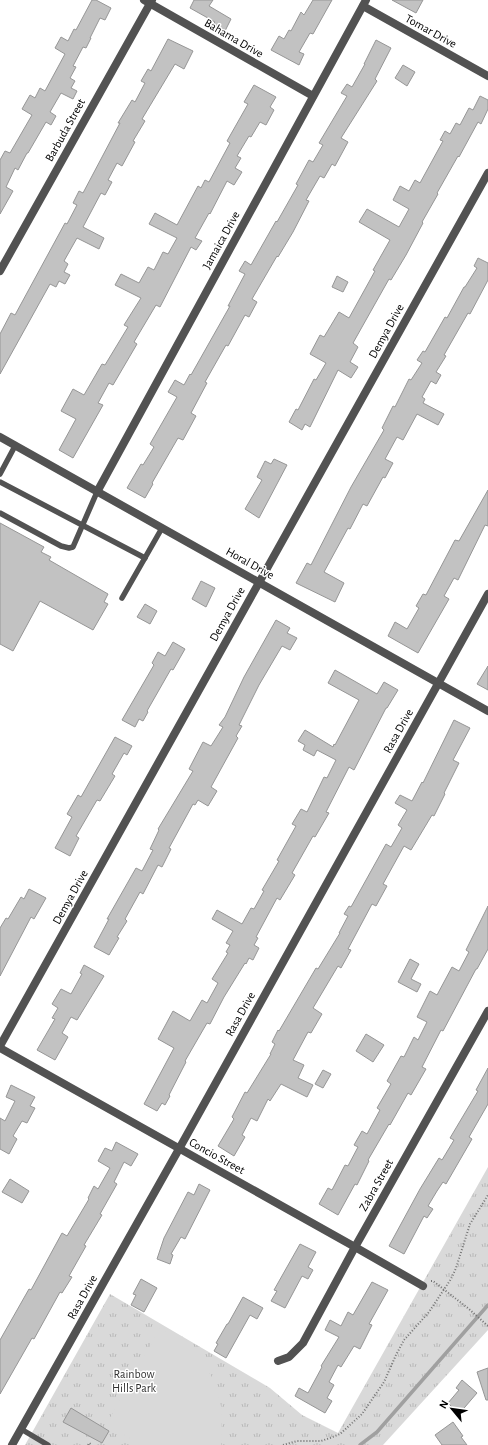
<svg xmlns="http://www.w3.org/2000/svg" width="488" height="1445" font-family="'Alegreya Sans',sans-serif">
<defs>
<pattern id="grass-tufts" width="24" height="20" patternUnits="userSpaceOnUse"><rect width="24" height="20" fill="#d9d9d9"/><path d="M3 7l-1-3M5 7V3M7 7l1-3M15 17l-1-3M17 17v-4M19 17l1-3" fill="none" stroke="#b8b8b8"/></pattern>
</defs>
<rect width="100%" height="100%" fill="#fff"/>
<path fill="url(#grass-tufts)" d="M488,1167V1330L383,1445H25L110,1294L270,1388L302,1415L338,1433Z"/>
<path fill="#d9d9d9" d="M160,1328L189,1347L211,1375L222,1409L221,1445H141L113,1428L110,1418Z"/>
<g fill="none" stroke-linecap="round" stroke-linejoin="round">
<path stroke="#a0a0a0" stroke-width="3.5" d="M360,1445L377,1432L488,1305"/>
</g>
<g fill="#c2c2c2" stroke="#969696">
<path d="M92,0H96L111,8L105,20L100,18L90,38H91L86,48L83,47L73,66L76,67L70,78L75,81L71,88L77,91L73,99L61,93L50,112L56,116L51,125L46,122L28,153H27L18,170L15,168L6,187L13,191L0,214V160L5,151L10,153L32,115L22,109L30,95L35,98L40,88L45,91L65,54L55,48L61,37L68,41L74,29L76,30Z"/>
<path d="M194,0H213L209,6L231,19L225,31L213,24L215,22L190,8Z"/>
<path d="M313,0H332L313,34L310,33L299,52L304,54L299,65L271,50L279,36L284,39L289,30L291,31L301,12L304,15Z"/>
<path d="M392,0H423L416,13Z"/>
<path d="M168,39L193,51L184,69L175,64L142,119L145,121L133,141L135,142L122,166L117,163L108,180L112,182L105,195L101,193L83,227L104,238L99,249L77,238L64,261L68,264L64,272L70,275L65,284L59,281L56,287L50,284L0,374V334L11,313L15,315L65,223L67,224L77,205L73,203L79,191L83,193L120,123H118L132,100L135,102L145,83L141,81L148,69L151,71Z"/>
<path d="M376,40L391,48L375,79L377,81L341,138L348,142L335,166L332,164L324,178L320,176L306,200L309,201L293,232L278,257L277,256L252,299L257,302L249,317L245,315L228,346L226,345L205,382L207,383L191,413L196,416L183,440L178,438L152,483L153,484L145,498L127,488L141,464L143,465L154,447L150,444L177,397L168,392L175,380L184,385L190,374L191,375L230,306H228L245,274L239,271L245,261L251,265L276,221L277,222L298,185L296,184L309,160L313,162L323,145L319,143L347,96L341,93L347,84L352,87L365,64H364Z"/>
<path d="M403,65L415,72L407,86L395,78Z"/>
<path d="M254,85L276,97L270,107L274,110L266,125L260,122L251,137L249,136L237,156L241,158L235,168L242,172L234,185L227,181L210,214L209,213L195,238L202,241L196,250L191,247L160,307L156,305L134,342L137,344L113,385L109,383L98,403L103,405L73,458L59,450L76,419L61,411L73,389L84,395L102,364L105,365L128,327L124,325L141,298L115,285L121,274L139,283L148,267L154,270L163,252L168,254L177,238L149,224L155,213L177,225L198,186L201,188L205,180L209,182L230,143L227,141L248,104L244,102Z"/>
<path d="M480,96L488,100V109L481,124L478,122L459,157L458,156L437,193L438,194L422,222L423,223L406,255L391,280L389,279L353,343L358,347L350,362L358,367L351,378L338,370L310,427L305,424L302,430L289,422L296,409L298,410L314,379L316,380L326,363L310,354L320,335L324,337L339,312L349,318L375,271L373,270L390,240L359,222L367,209L399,227L409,209L393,200L400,186L409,191L415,180L420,183L443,141L440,140L445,131L450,134L456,123L460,125L469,108L473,110Z"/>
<path d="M478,258L488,263V280L470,314L468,313L444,355L446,356L436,372L441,375L436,384L431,381L422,397L425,399L423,403L444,414L438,425L417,414L403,440L397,437L385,459L393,463L385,478L383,477L367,506L363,504L350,529L348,528L324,572L344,583L335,602L296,583L307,563L311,565L351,487L384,430L382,428L393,406L395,407L409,379L411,380L422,363L417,360L423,351L425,352L445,317L447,318L464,287H465L477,268L474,266Z"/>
<path d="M337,276L348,282L343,292L332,287Z"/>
<path d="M274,459L287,465L259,518L245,509L262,480L257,477L265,461L271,464Z"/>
<path d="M488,490V526L485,525L458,580L454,578L444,596L449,599L418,653L388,636L395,622L407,629L419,608L416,606L423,594L426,595L455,540L459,541Z"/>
<path d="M0,523L44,547L41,552L51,557L49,560L108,594L104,602L108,604L93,630L40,601L13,651L0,644Z"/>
<path d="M201,581L215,588L206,607L192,599Z"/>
<path d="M145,604L157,611L150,624L137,617Z"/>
<path d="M276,620L290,628L287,633L297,638L290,650L282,646L259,685L239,725L242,726L236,736L238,738L211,787L217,791L208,806L198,800L195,805L193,804L169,848L171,849L162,867L158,865L143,894L140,892L125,919L127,921L117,937L119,938L109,955L94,947L109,919H107L136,868L142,871L153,850L150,849L159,830L158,829L193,771L189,769L203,742L211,746L223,727L219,725L225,717L244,677Z"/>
<path d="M173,642L185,649L173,670L171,669L147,711L148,712L143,721L139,719L135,727L122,720L154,665L152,663L158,652L165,656Z"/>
<path d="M488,666V690L477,684Z"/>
<path d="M335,670L377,694L384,682L398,690L387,708H386L354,770L349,767L326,812L329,813L315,837L313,836L292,873L295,875L280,900L277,898L256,937L258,938L254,945L259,948L253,960L249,958L246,964L245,963L224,997L210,1024L207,1023L185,1061L186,1062L169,1095L170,1096L165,1105L162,1103L157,1111L144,1104L174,1048L158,1039L173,1011L190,1021L202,1000L207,1003L218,983L212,979L228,953L226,952L230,945L226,943L233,931L212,919L217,910L242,924L251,908L254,909L264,891L262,890L279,861L277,860L296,826L292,824L301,809L307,812L324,777L327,778L336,760L317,750L314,756L303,750L305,745L298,741L305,730L333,747L334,744L335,745L359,700L328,683Z"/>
<path d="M454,720L470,728L453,760L459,763L444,793L445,794L434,816L432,815L411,850L404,846L383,884L387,886L376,906L372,904L348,949L351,950L341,968L338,966L313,1008L322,1014L311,1033L308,1032L293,1060L304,1065L298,1078L313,1085L307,1097L281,1084L270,1101L268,1099L257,1121L251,1118L242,1135L245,1137L234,1156L218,1146L234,1119L232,1117L245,1092L247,1093L271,1054H270L275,1044L272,1042L278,1030L279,1031L316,968L318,969L340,933H339L348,916L344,914L349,906L351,907L386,844L391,847L402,828L398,825L407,810L395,803L400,795L412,801L422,782L423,783Z"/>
<path d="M115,737L132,746L127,755L124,753L112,774L115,776L100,801L97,800L76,836L79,838L70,856L55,848L72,817L67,814L78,795L81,797Z"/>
<path d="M29,889L46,898L34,919L31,917L0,976V928L6,918L8,919L21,897L24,899Z"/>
<path d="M488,906V949L477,969H476L443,1031L441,1030L422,1067L426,1069L411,1095L408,1093L390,1125L389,1124L368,1160L369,1161L357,1185L355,1184L338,1215L319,1204L328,1188L332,1190L345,1165L348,1166L358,1147L354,1145L362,1131L367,1134L380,1110L377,1108L391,1084L387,1081L401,1056L404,1057L414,1037L418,1040L427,1022L417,1017L430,991L437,995L452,967L459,971L469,952L466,950Z"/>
<path d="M410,959L419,964L411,979L421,984L417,992L398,982Z"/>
<path d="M84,965L104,976L77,1020L71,1017L62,1033L68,1037L55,1060L37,1050L55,1019L52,1018L58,1008L52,1004L61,989L71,994L82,974L80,973Z"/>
<path d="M366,1034L384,1045L373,1062L356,1051Z"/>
<path d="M488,1068V1104L469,1137L472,1139L446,1184L443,1182L437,1191L428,1206L433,1209L427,1218L424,1216L404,1254L389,1246L420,1189L439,1158L442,1160L454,1140L450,1138L478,1091L476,1090Z"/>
<path d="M323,1070L331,1074L323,1088L315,1084Z"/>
<path d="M11,1085L35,1097L30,1106L35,1108L27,1123L22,1121L13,1136L17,1139L9,1154L0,1149V1118L5,1121L15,1101L6,1097Z"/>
<path d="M116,1142L138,1154L131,1166L124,1162L114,1182L117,1184L100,1214L102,1215L84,1245L86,1246L69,1276L72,1277L62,1293L60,1292L34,1339L32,1338L0,1394V1340L29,1289L31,1290L62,1233L67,1236L89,1199L88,1198L94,1186L98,1189L110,1168L98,1161L105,1148L112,1151Z"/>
<path d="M10,1179L29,1191L22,1203L2,1192Z"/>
<path d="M199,1184L210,1190L185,1239L181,1237L171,1254L173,1255L170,1264L157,1259L164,1238L188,1192L194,1195Z"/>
<path d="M300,1244L316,1252L308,1267L313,1270L308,1279L302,1276L285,1308L271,1301L277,1291L274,1290Z"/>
<path d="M141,1279L157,1288L144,1312L131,1305L136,1295L133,1294Z"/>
<path d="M372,1282L388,1290L369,1324L372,1325L360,1349L354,1346L341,1367L338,1365L329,1382L334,1385L327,1398L332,1401L325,1413L295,1396L299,1388L308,1393L322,1367L321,1366L339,1337L325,1330L330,1320L341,1326L348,1312L353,1315Z"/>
<path d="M243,1297L263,1308L257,1319L250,1315L226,1358L214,1351L218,1344L216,1343L227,1324H228Z"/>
<path d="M488,1368V1400H486L477,1372Z"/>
<path d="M462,1380L477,1393L459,1414L448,1403L459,1390L456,1388Z"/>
<path d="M71,1408L109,1431L102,1443L63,1422Z"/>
<path d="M453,1422L463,1436L461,1437L467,1445H442L435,1435Z"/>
</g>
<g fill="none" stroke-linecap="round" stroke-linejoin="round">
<g stroke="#747474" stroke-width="2" stroke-dasharray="1 2" stroke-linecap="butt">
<path d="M431,1281H433L469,1309L488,1326"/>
<path d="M88,1445L89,1443L92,1445"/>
<path d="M283,1445L297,1441H321L330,1438L340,1434L362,1414L384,1382L396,1355L404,1340L429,1312L451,1279L456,1268L470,1224L488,1195"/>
</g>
<g stroke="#525252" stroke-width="5.5">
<path d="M0,474L15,446"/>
<path d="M0,482L145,558"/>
<path d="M0,513L61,546L69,548L73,547L97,492"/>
<path d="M122,598L162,528"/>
<path d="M21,1429L48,1445"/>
</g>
<g stroke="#525252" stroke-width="8">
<path d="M144,0L313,96"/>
<path d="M363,6L488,76"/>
<path d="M0,271L152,0"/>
<path d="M97,492L366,0"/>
<path d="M0,1046L488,173"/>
<path d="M0,1048L355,1247L423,1286"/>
<path d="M278,1361L289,1357L303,1343L355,1247L488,1011"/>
<path d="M12,1445L179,1149L488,594"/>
</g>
<path stroke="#525252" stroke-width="8" d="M0,437L488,711"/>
</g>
<g text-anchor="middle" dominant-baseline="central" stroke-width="3" stroke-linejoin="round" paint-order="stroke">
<g font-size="12" fill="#000" stroke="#fff">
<text transform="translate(431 31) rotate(29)">Tomar Drive</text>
<text transform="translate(234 38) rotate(30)">Bahama Drive</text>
<text transform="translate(65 130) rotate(-61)">Barbuda Street</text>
<text transform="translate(221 240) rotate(-61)">Jamaica Drive</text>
<text transform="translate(386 331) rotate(-61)">Demya Drive</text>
<text transform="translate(250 563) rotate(29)">Horal Drive</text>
<text transform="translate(227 614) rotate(-61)">Demya Drive</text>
<text transform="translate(398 731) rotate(-61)">Rasa Drive</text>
<text transform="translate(70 897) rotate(-61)">Demya Drive</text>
<text transform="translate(240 1014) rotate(-61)">Rasa Drive</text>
<text transform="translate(217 1156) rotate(29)">Concio Street</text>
<text transform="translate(376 1185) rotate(-61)">Zabra Street</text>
<text transform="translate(82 1297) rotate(-61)">Rasa Drive</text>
</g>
<g font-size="12" fill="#303030" stroke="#fff">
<text x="134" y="1374">Rainbow<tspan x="134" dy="14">Hills Park</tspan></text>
</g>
</g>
<g transform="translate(452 1409) rotate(299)" stroke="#ffffff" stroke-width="3" paint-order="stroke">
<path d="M0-3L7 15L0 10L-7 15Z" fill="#000000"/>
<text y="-6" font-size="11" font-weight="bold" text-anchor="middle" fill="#000000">N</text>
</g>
</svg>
